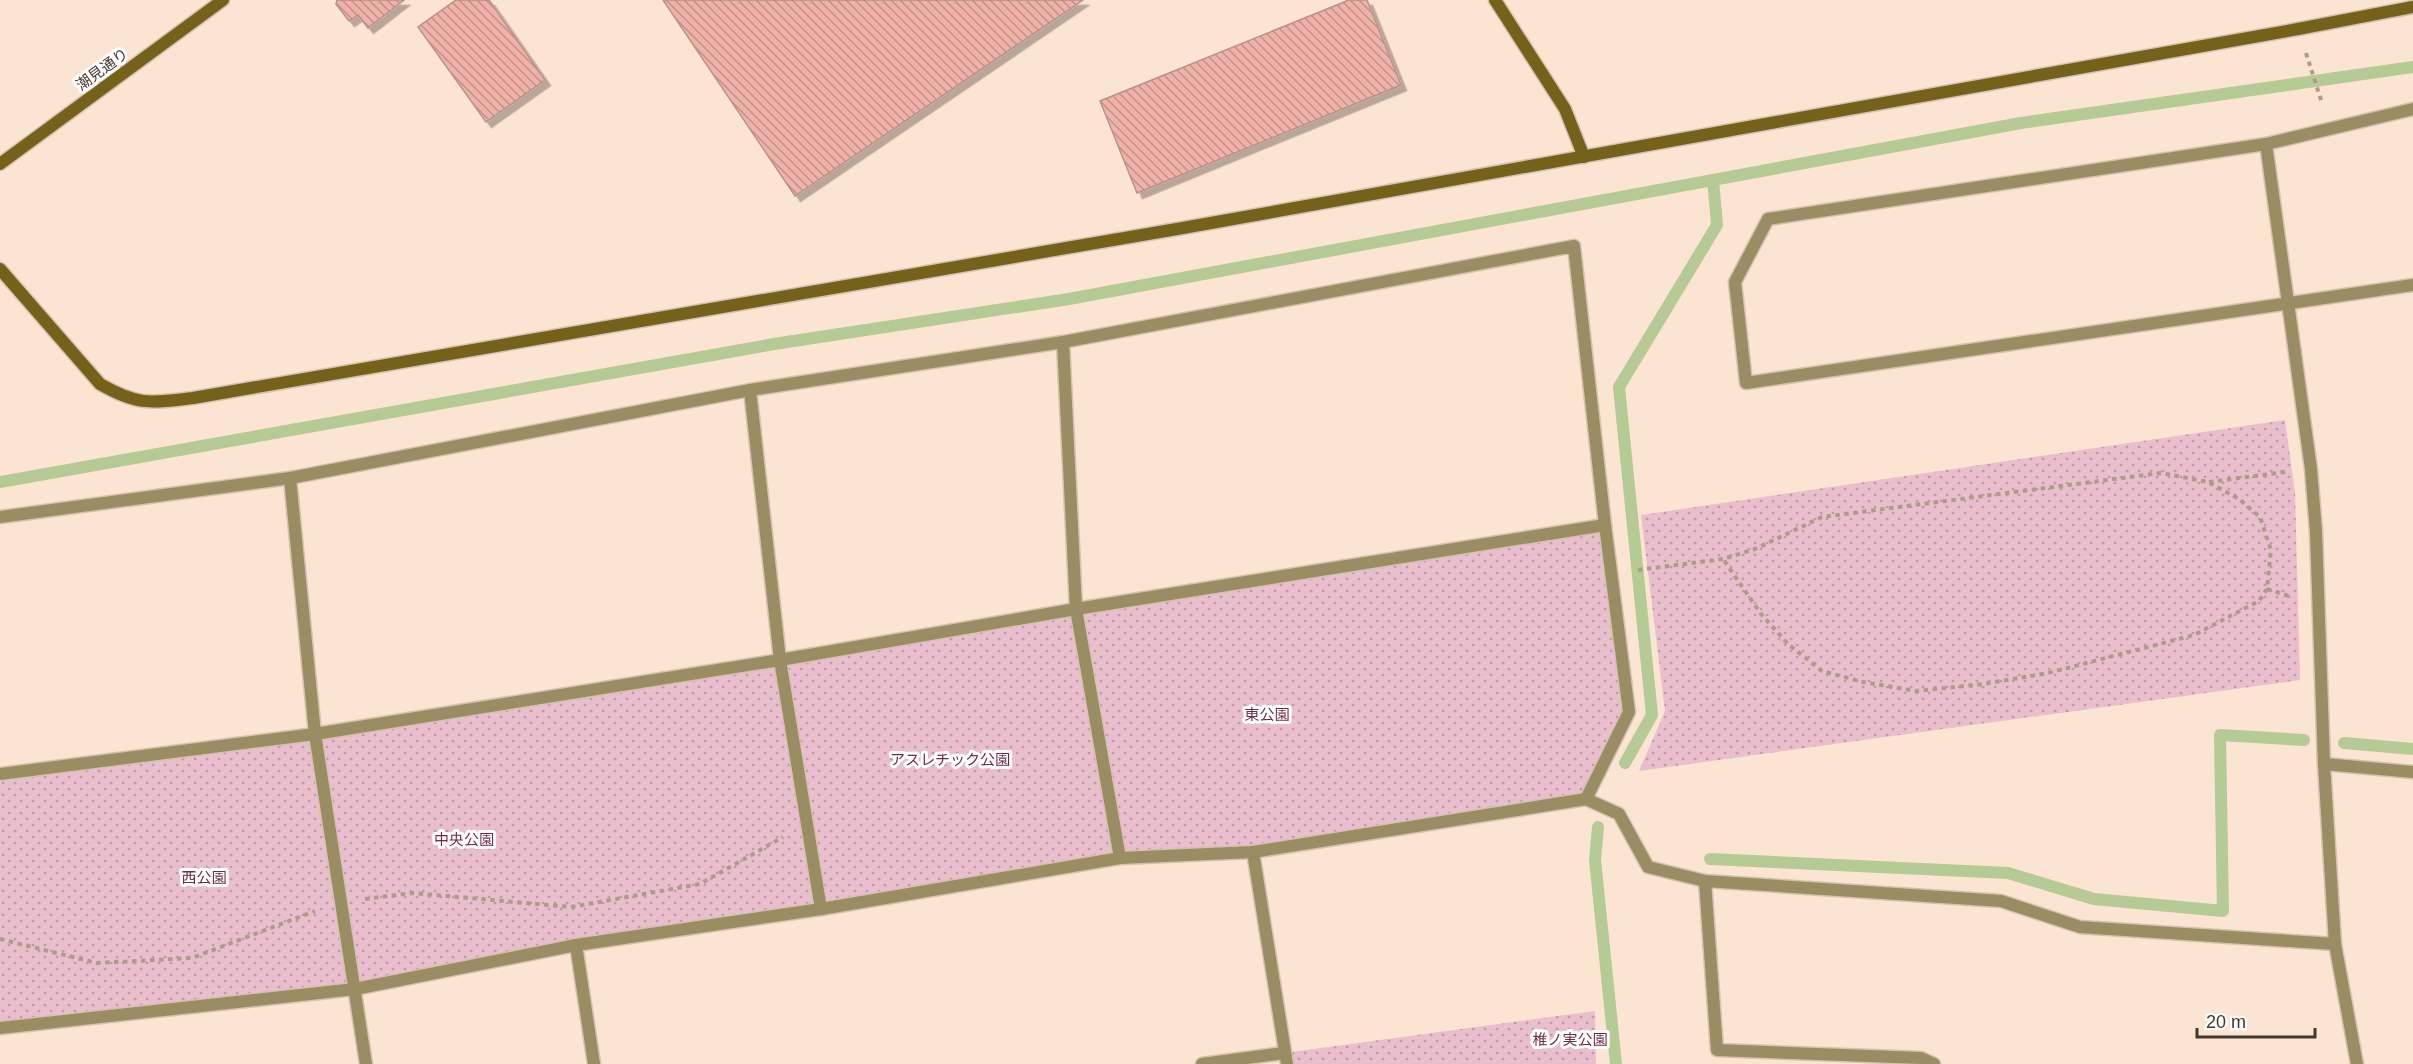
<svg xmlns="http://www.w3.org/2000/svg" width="2413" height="1064" font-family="Arial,'Noto Sans JP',sans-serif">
<defs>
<pattern id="park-dots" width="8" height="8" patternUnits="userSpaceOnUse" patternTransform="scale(1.5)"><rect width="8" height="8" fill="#e9becd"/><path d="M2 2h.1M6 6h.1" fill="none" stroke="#be9ba7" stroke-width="1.8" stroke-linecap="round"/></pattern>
<pattern id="building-back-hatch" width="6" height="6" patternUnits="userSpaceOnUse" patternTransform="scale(1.5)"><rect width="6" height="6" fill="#efb1a8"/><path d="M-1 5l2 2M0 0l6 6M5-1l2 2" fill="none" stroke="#c39189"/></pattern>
<filter id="shadow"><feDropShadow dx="5.5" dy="5.5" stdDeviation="0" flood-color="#0004"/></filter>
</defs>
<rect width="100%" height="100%" fill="#fbe4d1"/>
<g fill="url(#park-dots)">
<path d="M2285,420L2295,493L2300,680L1639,771L1665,711L1641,515Z"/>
<path d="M1605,525L1629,712L1586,799L1253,852L1120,858L355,989L0,1028V774L315,734Z"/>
<path d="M1595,1011L1596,1064H1287L1284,1053Z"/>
</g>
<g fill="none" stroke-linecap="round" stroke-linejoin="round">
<g stroke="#b6ca96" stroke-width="12">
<path d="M0,482L774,344L1069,299L2021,123L2413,67"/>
<path d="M2344,743L2413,749"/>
<path d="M1625,763L1652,715L1619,387L1717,225L1713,180"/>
<path d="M1598,827L1595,860L1616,1064"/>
<path d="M1710,859L2008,873L2094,899L2223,911L2220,735L2304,740"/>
</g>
</g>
<g fill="url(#building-back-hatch)" stroke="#b7928d" stroke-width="1.5" filter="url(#shadow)">
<path d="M337,0H404L368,28L358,15L349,21L336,4Z"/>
<path d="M456,0H489L545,80L486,122L418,27Z"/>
<path d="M663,0H1083L795,196Z"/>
<path d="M1349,0H1367L1401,85L1137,193L1100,101Z"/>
</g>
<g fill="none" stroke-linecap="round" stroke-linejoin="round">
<g stroke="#d6c2b1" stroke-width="15">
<g id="street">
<path d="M2413,109L2266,144L1768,219L1735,282L1746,383L2413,285"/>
<path d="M2266,144L2311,469L2316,532L2324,764L2335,944L2357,1064"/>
<path d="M1063,342L1076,609L1120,858"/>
<path d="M750,390L780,660L821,909"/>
<path d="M290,478L315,734L366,1064"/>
<path d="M0,517L290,478L750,390L1063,342L1574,246L1605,525L1629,712L1586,799"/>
<path d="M2324,764L2413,772"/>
<path d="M0,774L315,734L780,660L1076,609L1605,525"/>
<path d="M1253,852L1287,1064"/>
<path d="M1705,881L1717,1050L1921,1058L1934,1064"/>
<path d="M576,945L594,1064"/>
<path d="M0,1028L355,989L576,945L821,909L1120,858L1253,852L1586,799L1619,814L1648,867L1705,881L2001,901L2080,927L2335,944"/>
<path d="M1202,1064L1284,1053"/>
</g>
</g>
<g stroke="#d6c2b1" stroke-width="15">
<g id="secondary">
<path d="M1495,0L1565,109L1584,157"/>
<path d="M0,164L223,0"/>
<path d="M0,269L100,384C138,406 151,403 193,398L1177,229L2298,29L2413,7"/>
</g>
</g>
<g stroke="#ad9b8c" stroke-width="4" stroke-dasharray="4.5 4.5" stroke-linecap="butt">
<path d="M2306,53L2322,103"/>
<path d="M2209,482L2285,472"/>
<path d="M1638,570L1723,559L1755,549L1822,517L2161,473L2208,482L2239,499L2260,517L2271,550L2267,589L2259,601L2194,635L2048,673L1984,684L1916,691L1863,682L1822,671L1788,644L1761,614L1723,559"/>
<path d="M2267,589L2292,597"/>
<path d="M365,899L412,893L571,907L700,884L783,837"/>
<path d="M0,939L97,963L192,958L315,911"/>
</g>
<use href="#street" stroke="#9b8d63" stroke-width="12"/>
<use href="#secondary" stroke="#756119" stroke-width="12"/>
</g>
<g text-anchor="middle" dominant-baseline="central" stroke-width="6" stroke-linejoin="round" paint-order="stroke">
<g font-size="15" fill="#44382f" stroke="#fff">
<text transform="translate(102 69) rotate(-36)">潮見通り</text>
</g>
<g font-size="15" fill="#712c4a" stroke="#fff">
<text x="1267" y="714">東公園</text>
<text x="950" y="759">アスレチック公園</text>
<text x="464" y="839">中央公園</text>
<text x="204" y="877">西公園</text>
<text x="1570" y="1039">椎ノ実公園</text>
</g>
</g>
<path d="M2197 1028v9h118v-9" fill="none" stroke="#44382f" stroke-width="3"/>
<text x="2206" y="1028" font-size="18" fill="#44382f" stroke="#ffffff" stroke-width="4.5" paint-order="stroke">20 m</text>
</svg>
